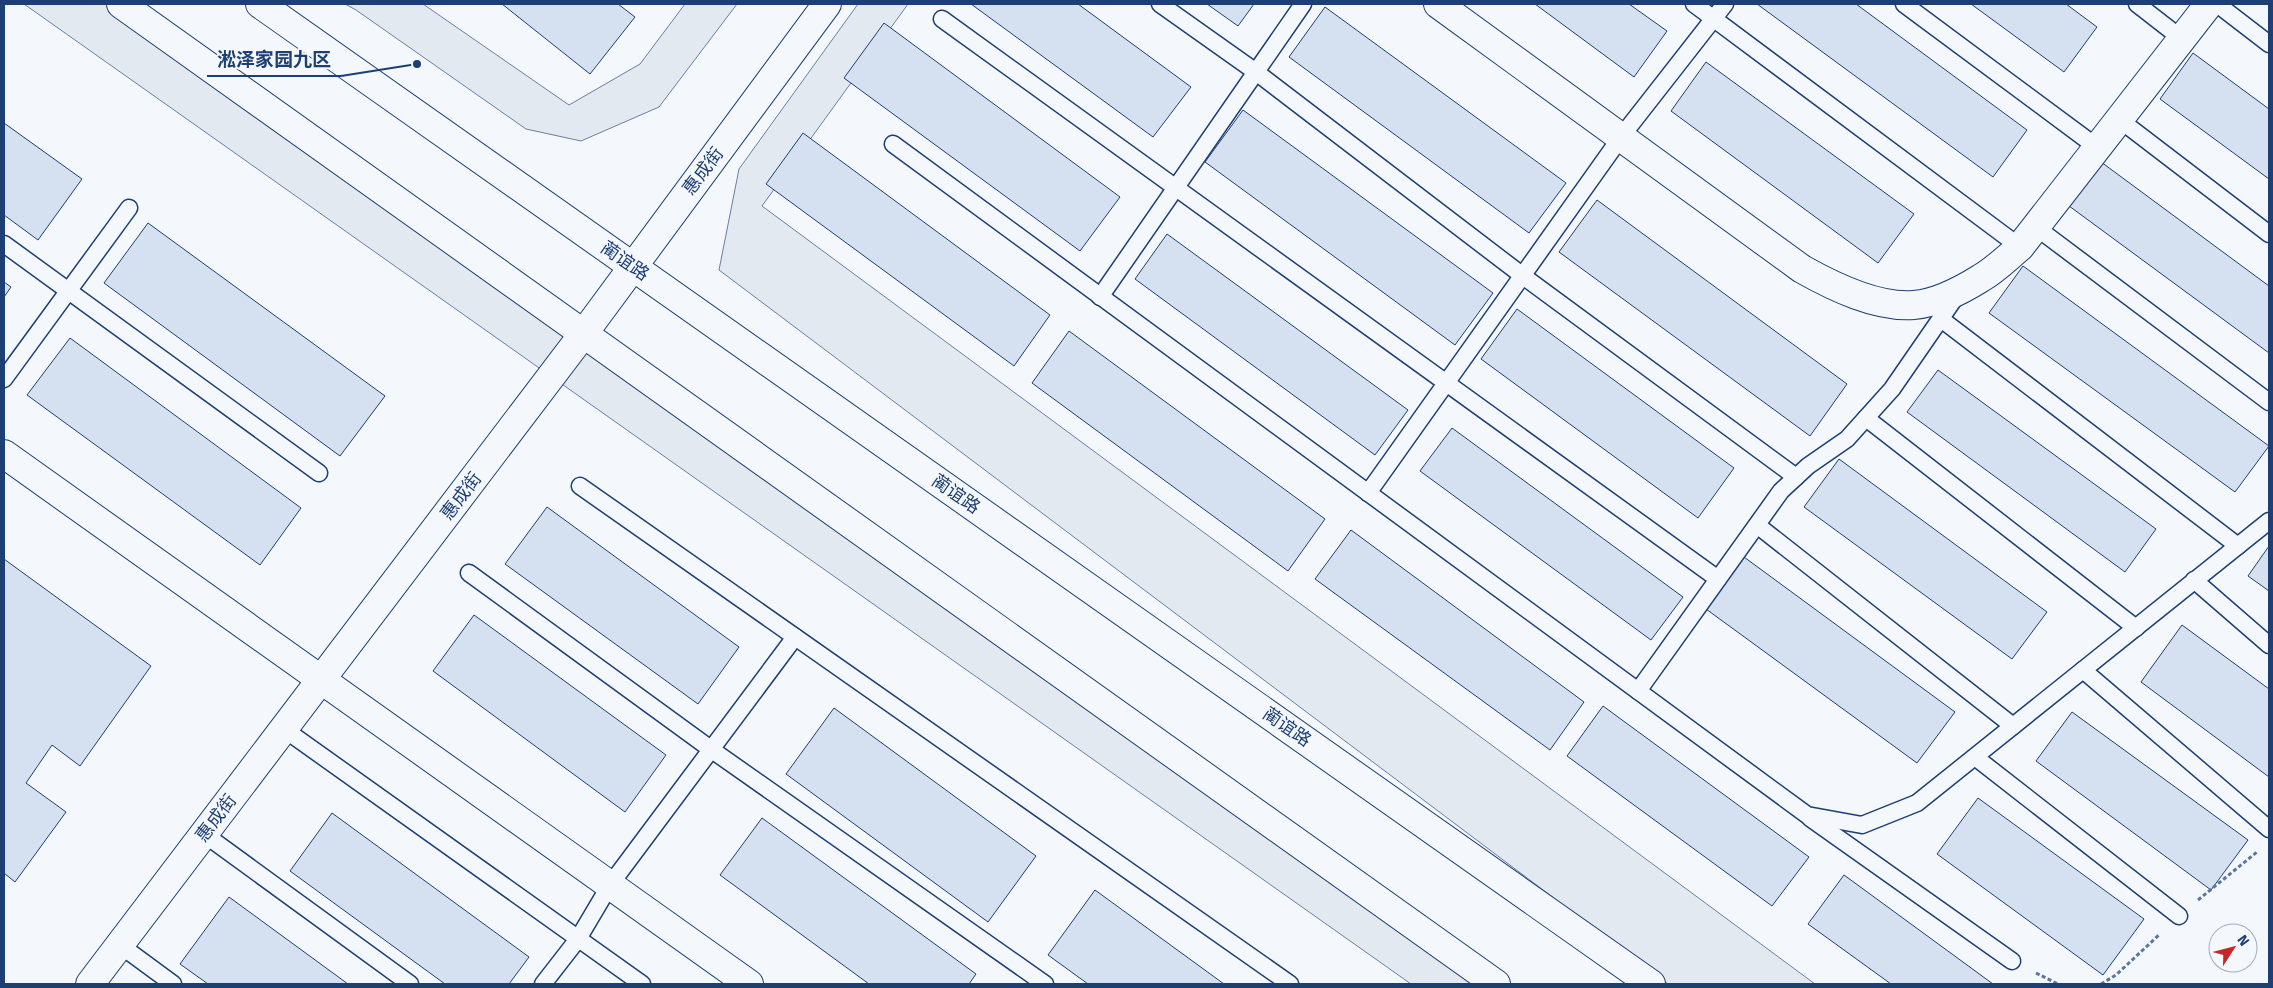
<svg xmlns="http://www.w3.org/2000/svg" width="2273" height="988" font-family="'Fira Sans','Noto Sans SC',sans-serif">
<rect width="100%" height="100%" fill="#f4f7fb"/>
<g fill="#e3e9f0" stroke="#687fa3">
<path d="M24,4H140L1504,984H1411Z"/>
<path d="M345,4H423L569,105L640,64L685,4H737L659,107L581,141L526,129L356,10Z"/>
<path d="M858,4H908L762,206L1815,984H1668L719,270L739,169Z"/>
</g>
<g fill="#d5e0f0" stroke="#1d3f73">
<path d="M502,4H618L635,17L590,74Z"/>
<path d="M971,4H1078L1191,87L1153,137Z"/>
<path d="M1207,4H1254L1238,26Z"/>
<path d="M1535,4H1629L1667,31L1634,77Z"/>
<path d="M1757,4H1856L2027,130L1993,177Z"/>
<path d="M1971,4H2066L2097,27L2064,72Z"/>
<path d="M1325,7L1566,183L1529,233L1289,57Z"/>
<path d="M884,23L1120,197L1080,251L844,78Z"/>
<path d="M2193,53L2269,109V179L2160,99Z"/>
<path d="M1706,62L1914,214L1878,263L1671,111Z"/>
<path d="M1243,110L1493,293L1455,345L1205,162Z"/>
<path d="M4,123L82,179L38,240L4,215Z"/>
<path d="M803,133L1050,315L1014,366L766,184Z"/>
<path d="M2097,159L2269,286V353L2065,203Z"/>
<path d="M1597,200L1847,384L1810,436L1559,252Z"/>
<path d="M148,223L385,396L340,456L104,283Z"/>
<path d="M1167,234L1408,410L1375,455L1135,279Z"/>
<path d="M2023,266L2269,446L2235,492L1989,313Z"/>
<path d="M4,282L11,287L4,297Z"/>
<path d="M1517,309L1734,468L1698,518L1481,359Z"/>
<path d="M1069,331L1325,519L1288,571L1032,383Z"/>
<path d="M70,338L301,508L260,565L27,395Z"/>
<path d="M1938,370L2156,529L2125,572L1907,412Z"/>
<path d="M1452,428L1683,597L1651,640L1420,471Z"/>
<path d="M1839,459L2047,612L2012,659L1804,507Z"/>
<path d="M547,507L739,647L698,704L505,564Z"/>
<path d="M1351,530L1584,702L1550,750L1315,579Z"/>
<path d="M2269,546V591L2248,576Z"/>
<path d="M1744,557L1955,712L1917,763L1706,609Z"/>
<path d="M4,559L151,666L80,766L52,745L26,783L66,812L15,882L4,873Z"/>
<path d="M474,615L666,755L625,812L433,671Z"/>
<path d="M2182,625L2269,689V777L2141,682Z"/>
<path d="M1603,706L1809,857L1772,906L1567,756Z"/>
<path d="M834,708L1036,856L988,922L786,774Z"/>
<path d="M2072,712L2248,840L2211,890L2036,761Z"/>
<path d="M1978,798L2144,919L2103,975L1937,854Z"/>
<path d="M332,813L529,957L509,984H445L290,871Z"/>
<path d="M762,818L976,974L969,984H869L720,875Z"/>
<path d="M1844,875L1993,984H1891L1808,924Z"/>
<path d="M1095,890L1224,984H1088L1048,955Z"/>
<path d="M229,897L348,984H208L180,964Z"/>
</g>
<g fill="none" stroke-linecap="round" stroke-linejoin="round">
<g stroke="#1d3f73" stroke-width="19">
<g id="lane">
<path d="M1160,4L1256,72L1523,276L1796,477"/>
<path d="M1694,4L2020,247"/>
<path d="M1904,4L2098,148"/>
<path d="M2137,4L2182,39"/>
<path d="M2217,4L2269,44"/>
<path d="M942,19L1718,579"/>
<path d="M2120,120L2269,234"/>
<path d="M893,144L1807,815L1862,825L1917,803L2269,521"/>
<path d="M2037,228L2269,402"/>
<path d="M4,244L319,473"/>
<path d="M1100,297L1303,4"/>
<path d="M1941,319L2238,546"/>
<path d="M4,379L129,208"/>
<path d="M1866,418L2136,628"/>
<path d="M580,486L1290,984"/>
<path d="M1368,493L1621,137L1725,4"/>
<path d="M1757,525L2013,726"/>
<path d="M469,573L712,750L1045,984"/>
<path d="M2194,580L2269,645"/>
<path d="M2083,670L2269,829"/>
<path d="M1638,691L1781,491L1808,466L1847,439L1892,389L1959,292"/>
<path d="M284,729L642,984"/>
<path d="M1975,757L2179,916"/>
<path d="M1810,818L2012,961"/>
<path d="M204,834L410,984"/>
<path d="M120,945L173,984"/>
<path d="M543,984L578,939L610,885L795,637"/>
</g>
</g>
<g stroke="#1d3f73" stroke-width="30">
<g id="street">
<path d="M1438,4L1802,269C1834,287 1877,308 1914,305C1937,303 1962,290 1981,278C1995,270 2008,257 2020,247L2209,4"/>
<path d="M4,454L749,984"/>
</g>
</g>
<g stroke="#1d3f73" stroke-width="30">
<path id="secondary" d="M90,984L584,333L827,4"/>
</g>
<g stroke="#1d3f73" stroke-width="30">
<g id="primary">
<path d="M121,4L1496,984"/>
<path d="M260,4L1651,984"/>
</g>
</g>
<g stroke="#5e769c" stroke-width="3" stroke-dasharray="4 2.5" stroke-linecap="butt">
<path d="M2198,900L2257,852"/>
<path d="M2036,973L2058,984"/>
<path d="M2101,984L2116,975L2160,934"/>
</g>
<use href="#lane" stroke="#f4f7fb" stroke-width="16"/>
<use href="#street" stroke="#f4f7fb" stroke-width="28"/>
<use href="#secondary" stroke="#f4f7fb" stroke-width="28"/>
<use href="#primary" stroke="#f4f7fb" stroke-width="28"/>
</g>
<g text-anchor="middle" dominant-baseline="central" stroke-width="4" stroke-linejoin="round" paint-order="stroke">
<g font-size="18" fill="#1d3f73" stroke="#f4f7fb">
<text transform="translate(703 171) rotate(-53)">惠成街</text>
<text transform="translate(625 261) rotate(35)">蔺谊路</text>
<text transform="translate(956 494) rotate(35)">蔺谊路</text>
<text transform="translate(461 496) rotate(-53)">惠成街</text>
<text transform="translate(1287 727) rotate(35)">蔺谊路</text>
<text transform="translate(216 818) rotate(-53)">惠成街</text>
</g>
</g>
<path fill="none" stroke="#1d3f73" stroke-width="2" d="M417 64L341 76H207"/>
<circle fill="#1d3f73" stroke="#f4f7fb" stroke-width="2" cx="417" cy="64" r="5"/>
<g font-size="19" text-anchor="middle" font-weight="bold" fill="#1d3f73" stroke="#f4f7fb" stroke-width="4" stroke-linejoin="round" paint-order="stroke">
<text x="274" y="66">淞泽家园九区</text>
</g>
<rect width="2273" height="988" fill="none" stroke="#1d3f73" stroke-width="10"/>
<g transform="translate(2233 948) rotate(54)"><circle r="24" fill="#f4f7fb" stroke="#9eadc5"/>
<path d="M0-4L9 19L0 12L-9 19Z" fill="#c62828"/>
<text y="-8" font-size="14" font-weight="bold" text-anchor="middle" fill="#1d3f73">N</text>
</g>
</svg>
